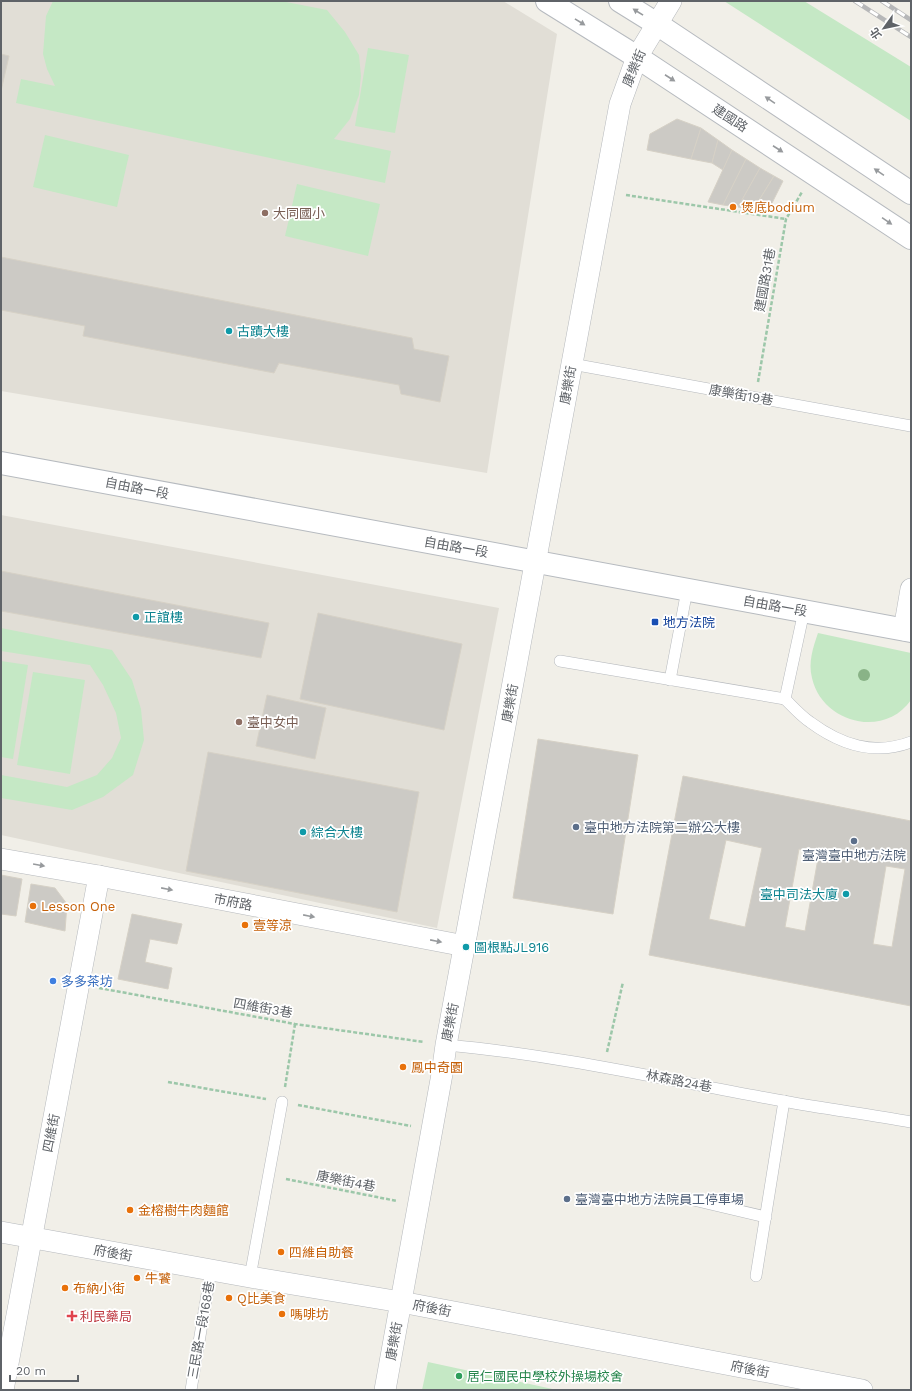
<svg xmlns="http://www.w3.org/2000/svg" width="912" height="1391" font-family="'Work Sans','Noto Sans TC',sans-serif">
<rect width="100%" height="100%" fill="#f1efe8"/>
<g fill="#e1ded6">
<path d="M1,1H503L557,34L487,473L1,391Z"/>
<path d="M1,515L499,608L437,928L1,835Z"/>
</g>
<g fill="#c5e8c5">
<path d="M53,1H281L327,10L345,32L359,55L361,76L359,95L350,119L334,139L391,151L385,183L16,103L21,79L55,86L47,69L43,54L46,16Z"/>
<path d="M724,1H804L911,67V121Z"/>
<path d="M368,48L409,55L395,133L355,126Z"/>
<path d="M45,135L129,155L117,207L33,187Z"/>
<path d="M297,184L380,204L368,256L285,236Z"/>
<path d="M1,628L112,650L132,680L141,709L144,740L133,775L103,797L72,810L1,798V775L67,787L97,775L112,758L121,738L116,713L103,685L90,665L1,651Z"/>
<path d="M818,633L911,653V700C884,739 822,723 812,678C808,662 813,648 818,633Z"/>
<path d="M1,661L28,665L13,759L1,757Z"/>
<path d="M33,672L85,680L70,774L17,765Z"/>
<path d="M428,1362L557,1390H422Z"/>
</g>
<g fill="#cccac5" stroke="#d6d1c6" fill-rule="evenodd">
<path d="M1,54L9,56L1,91Z"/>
<path d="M677,119L701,128L691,159L647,150L650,134Z"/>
<path d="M701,128L718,140L712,163L691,159Z"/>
<path d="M718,140L732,150L723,170L712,163Z"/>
<path d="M732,150L746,159L723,205L708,202Z"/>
<path d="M746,159L760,168L738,207L723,205Z"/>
<path d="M760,168L774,176L753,210L738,207Z"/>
<path d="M774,176L783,181L767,213L753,210Z"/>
<path d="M1,257L412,338L414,349L449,356L440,402L401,394L399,385L279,363L274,373L83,336L85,326L1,310Z"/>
<path d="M1,571L269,623L261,658L1,611Z"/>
<path d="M318,613L462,644L444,730L300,699Z"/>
<path d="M267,695L326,708L315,759L256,746Z"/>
<path d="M538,739L638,755L613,914L513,898Z"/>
<path d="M208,752L419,792L397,912L186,871Z"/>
<path d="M683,776L911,821V1006L649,955ZM726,840L762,848L745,927L709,919ZM799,849L819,853L805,931L785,927ZM886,866L905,869L892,947L873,944Z"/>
<path d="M1,875L22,879L16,916L1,914Z"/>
<path d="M31,884L55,888L67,904L65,931L25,922Z"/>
<path d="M132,914L182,924L177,944L150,939L145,962L172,968L168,989L118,979Z"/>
</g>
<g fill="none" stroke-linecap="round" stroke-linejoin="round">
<g stroke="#b5b8bc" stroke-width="12">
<g id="lane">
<path d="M572,364L911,426"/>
<path d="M804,611L785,699C793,707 801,716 810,722C841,745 874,756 911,742"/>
<path d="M560,661L785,699"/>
<path d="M670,680L687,590"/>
<path d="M446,1045C559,1055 671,1081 783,1101C825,1109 868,1114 911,1122"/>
<path d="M689,1199L766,1217"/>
<path d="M756,1276L784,1101"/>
<path d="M250,1277L282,1102"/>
<path d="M191,1390L211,1270"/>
</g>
</g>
<g stroke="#b5b8bc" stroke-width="22">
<g id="street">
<path d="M904,630L911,589"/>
<path d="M1,859L99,876L465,946"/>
<path d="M1,1232L250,1277L401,1302L862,1390"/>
<path d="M3,1390L99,876"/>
<path d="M385,1390L442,1074L446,1045L620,104L637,57L671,1"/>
</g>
</g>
<g stroke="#b6babf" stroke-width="24">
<g id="secondary">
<path d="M547,1L637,57L911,238"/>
<path d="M620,1L657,24L911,193"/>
<path d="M1,463L911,631"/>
</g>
</g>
<g stroke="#9cc7a9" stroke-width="2.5" stroke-dasharray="4 2" stroke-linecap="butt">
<path d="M626,195L786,219"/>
<path d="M758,382L786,219L802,192"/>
<path d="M99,988L295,1024L424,1042"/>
<path d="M607,1052L623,982"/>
<path d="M168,1082L266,1099"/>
<path d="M285,1087L295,1024"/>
<path d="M298,1105L411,1126"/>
<path d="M286,1179L397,1201"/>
</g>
<use href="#lane" stroke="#fff" stroke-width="11"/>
<use href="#street" stroke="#fff" stroke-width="21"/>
<use href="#secondary" stroke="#fff" stroke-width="22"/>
<g stroke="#b6b7b8" stroke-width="4.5">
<g id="rail">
<path d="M855,1L911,37"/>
<path d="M882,1L911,20"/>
</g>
</g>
<use href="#rail" stroke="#fff" stroke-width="3" stroke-dasharray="9" stroke-linecap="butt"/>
</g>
<circle fill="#89b387" cx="864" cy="675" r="6"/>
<defs><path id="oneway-solid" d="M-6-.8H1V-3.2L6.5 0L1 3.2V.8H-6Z"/></defs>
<g fill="#979a9d">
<use href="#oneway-solid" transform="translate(638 12) rotate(-148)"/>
<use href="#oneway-solid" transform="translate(580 22) rotate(32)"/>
<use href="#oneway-solid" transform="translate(670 78) rotate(33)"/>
<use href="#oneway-solid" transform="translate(770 100) rotate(-146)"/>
<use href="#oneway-solid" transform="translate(778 149) rotate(33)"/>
<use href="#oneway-solid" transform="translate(879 172) rotate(-146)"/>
<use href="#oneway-solid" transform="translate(887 221) rotate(34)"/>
<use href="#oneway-solid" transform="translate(39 865) rotate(10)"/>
<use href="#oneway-solid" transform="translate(167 889) rotate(11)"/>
<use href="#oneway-solid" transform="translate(309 916) rotate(11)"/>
<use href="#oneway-solid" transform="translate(436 941) rotate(11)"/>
</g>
<g fill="#e8710a" stroke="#fff" stroke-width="1.5">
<circle cx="733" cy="207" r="4"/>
<circle cx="33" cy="906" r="4"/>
<circle cx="245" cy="925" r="4"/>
<circle cx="403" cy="1067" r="4"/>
<circle cx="130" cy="1210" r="4"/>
<circle cx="281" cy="1252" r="4"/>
<circle cx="137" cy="1278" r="4"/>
<circle cx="65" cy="1288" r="4"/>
<circle cx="229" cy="1298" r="4"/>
<circle cx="282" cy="1314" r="4"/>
</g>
<g fill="#8d6e63" stroke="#fff" stroke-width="1.5">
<circle cx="265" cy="213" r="4"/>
<circle cx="239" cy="722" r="4"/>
</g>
<g fill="#0f9aa8" stroke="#fff" stroke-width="1.5">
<circle cx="229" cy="331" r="4"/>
<circle cx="136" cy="617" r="4"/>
<circle cx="303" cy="832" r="4"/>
<circle cx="846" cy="894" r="4"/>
<circle cx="466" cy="947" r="4"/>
</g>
<rect fill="#1a4fb4" stroke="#fff" stroke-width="1.5" x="651" y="618" width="8" height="8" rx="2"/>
<g fill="#5c6f8a" stroke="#fff" stroke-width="1.5">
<circle cx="576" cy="827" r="4"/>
<circle cx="854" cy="841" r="4"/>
<circle cx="567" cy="1199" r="4"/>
</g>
<circle fill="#3f7fe0" stroke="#fff" stroke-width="1.5" cx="53" cy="981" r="4"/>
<path fill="#e0444e" stroke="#fff" stroke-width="1.5" d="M70 1310h4v4h4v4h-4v4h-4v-4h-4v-4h4z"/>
<circle fill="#2e9e5b" stroke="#fff" stroke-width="1.5" cx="459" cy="1376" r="4"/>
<g text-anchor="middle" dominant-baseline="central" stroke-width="3.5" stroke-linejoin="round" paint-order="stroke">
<g font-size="13" fill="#5f6368" stroke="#fff">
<text transform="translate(634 68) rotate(-67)">康樂街</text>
<text transform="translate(730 118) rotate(33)">建國路</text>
<text transform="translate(765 280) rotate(-80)">建國路31巷</text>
<text transform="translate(568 385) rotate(-80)">康樂街</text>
<text transform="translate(741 395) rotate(10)">康樂街19巷</text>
<text transform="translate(137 488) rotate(11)">自由路一段</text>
<text transform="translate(456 547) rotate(10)">自由路一段</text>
<text transform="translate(775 606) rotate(10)">自由路一段</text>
<text transform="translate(510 703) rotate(-80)">康樂街</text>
<text transform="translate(233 902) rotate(11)">市府路</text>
<text transform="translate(263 1008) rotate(10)">四維街3巷</text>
<text transform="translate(450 1022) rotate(-79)">康樂街</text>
<text transform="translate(679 1081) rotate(11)">林森路24巷</text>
<text transform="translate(51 1133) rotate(-79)">四維街</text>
<text transform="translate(346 1181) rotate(11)">康樂街4巷</text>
<text transform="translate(113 1253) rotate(10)">府後街</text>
<text transform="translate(432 1308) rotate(11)">府後街</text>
<text transform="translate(201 1330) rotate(-80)">三民路一段168巷</text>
<text transform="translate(394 1341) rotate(-80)">康樂街</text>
<text transform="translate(750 1369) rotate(11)">府後街</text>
</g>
<g font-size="13" fill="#c56008" stroke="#fff" text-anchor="start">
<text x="741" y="207">煲底bodium</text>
<text x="41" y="906">Lesson One</text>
<text x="253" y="925">壹等涼</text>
<text x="411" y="1067">鳳中奇園</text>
<text x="138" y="1210">金榕樹牛肉麵館</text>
<text x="289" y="1252">四維自助餐</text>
<text x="145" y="1278">牛饕</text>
<text x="73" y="1288">布納小街</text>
<text x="237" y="1298">Q比美食</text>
<text x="290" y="1314">嗎啡坊</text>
</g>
<g font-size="13" fill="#785e54" stroke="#fff" text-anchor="start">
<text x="273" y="213">大同國小</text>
<text x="247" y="722">臺中女中</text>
</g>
<g font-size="13" fill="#0d838f" stroke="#fff" text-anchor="start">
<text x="237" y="331">古蹟大樓</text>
<text x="144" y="617">正誼樓</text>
<text x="311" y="832">綜合大樓</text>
<text x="838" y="894" text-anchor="end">臺中司法大廈</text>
<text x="474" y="947">圖根點JL916</text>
</g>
<g font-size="13" fill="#164399" stroke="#fff" text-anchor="start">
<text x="663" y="622">地方法院</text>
</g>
<g font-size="13" fill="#4e5e75" stroke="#fff" text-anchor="start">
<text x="584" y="827">臺中地方法院第二辦公大樓</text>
<text x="854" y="855" text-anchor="middle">臺灣臺中地方法院</text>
<text x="575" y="1199">臺灣臺中地方法院員工停車場</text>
</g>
<g font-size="13" fill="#366cbe" stroke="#fff" text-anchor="start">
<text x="61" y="981">多多茶坊</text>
</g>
<g font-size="13" fill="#be3a42" stroke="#fff" text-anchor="start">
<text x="80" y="1316">利民藥局</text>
</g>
<g font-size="13" fill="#27864d" stroke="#fff" text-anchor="start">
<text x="467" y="1376">居仁國民中學校外操場校舍</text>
</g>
</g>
<rect width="912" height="1391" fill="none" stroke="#5f6368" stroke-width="4"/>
<g transform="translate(884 28) rotate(237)" stroke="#ffffff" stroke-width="3" paint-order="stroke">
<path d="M0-3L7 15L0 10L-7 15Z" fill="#5f6368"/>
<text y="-6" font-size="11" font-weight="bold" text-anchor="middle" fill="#5f6368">北</text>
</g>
<path d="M10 1375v6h68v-6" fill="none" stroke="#5f6368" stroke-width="2"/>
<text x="16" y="1375" font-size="12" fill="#5f6368" stroke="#ffffff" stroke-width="3" paint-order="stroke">20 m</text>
</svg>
